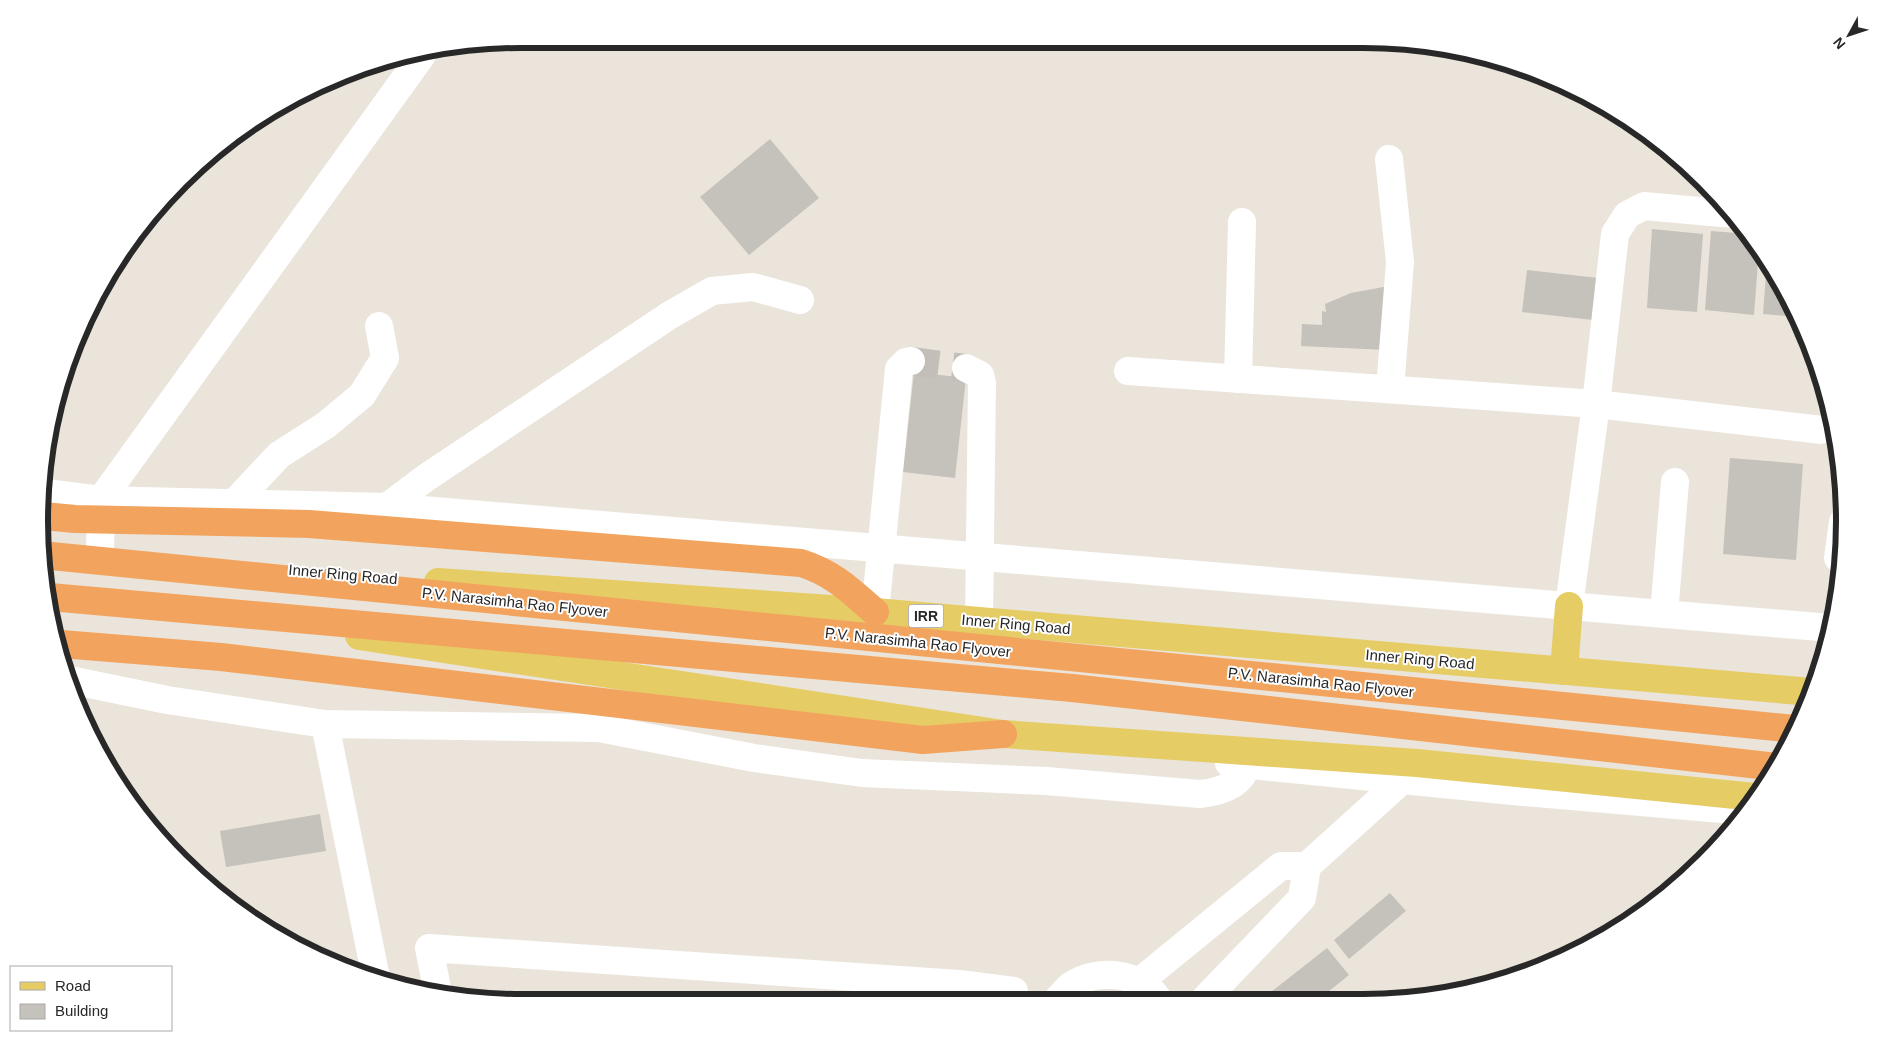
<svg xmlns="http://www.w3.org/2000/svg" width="1884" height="1041" font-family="Helvetica,sans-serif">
<rect width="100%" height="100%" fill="#eae4db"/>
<g fill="#c5c1bb">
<path d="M770,139L819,198L749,255L700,197Z"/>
<path d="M1652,229L1703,234L1697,312L1647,308Z"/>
<path d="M1711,231L1750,234L1759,249L1754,315L1705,310Z"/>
<path d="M1767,261L1795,307L1799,317L1763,314Z"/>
<path d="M1527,270L1598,278L1593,320L1522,312Z"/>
<path d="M1389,286L1386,350L1301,346L1302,324L1322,325V311L1326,312L1325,304L1351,293Z"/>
<path d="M914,372L966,378L955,478L903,472Z"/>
<path d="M1730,458L1803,464L1796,560L1723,554Z"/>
<path d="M320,814L326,851L226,867L220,831Z"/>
<path d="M1390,893L1406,911L1349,959L1334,940Z"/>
<path d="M1327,948L1349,975L1319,999H1268L1266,996Z"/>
</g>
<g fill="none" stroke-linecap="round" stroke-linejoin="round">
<path stroke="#c3beb7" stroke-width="28" stroke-dasharray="28 14" stroke-linecap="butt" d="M911,361L966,368"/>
<g stroke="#fff" stroke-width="28">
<path d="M1389,159L1400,262L1390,389"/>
<path d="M966,368L980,375L982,383L979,621"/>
<path d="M1128,371L1596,404L1822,430"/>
<path d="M1238,379L1242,222"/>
<path d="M46,493L101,500L387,507L1831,628"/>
<path d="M234,503L279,455L326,425L362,395L385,358L379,326"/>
<path d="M387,507L427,477L670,315L712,291L753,287L800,300"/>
<path d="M100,552L101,500L422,55"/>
<path d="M1842,559L1838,558L1843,522"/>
<path d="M1569,606L1596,404L1615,234L1627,215L1644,206L1733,214"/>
<path d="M875,612L899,369L906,362L911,361"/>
<path d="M1664,614L1675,482"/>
<path d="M70,680L167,700L325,724L599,728L754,758L862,773L1046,781L1200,794C1220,792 1241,786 1247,765"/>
<path d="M325,724L376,978"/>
<path d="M1229,763L1513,791L1745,811"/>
<path d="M1139,982L1281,866H1307"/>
<path d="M438,993L429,948L959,984L1014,991L1013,1000"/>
<path d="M1058,999C1062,995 1067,988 1072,985C1098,968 1140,972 1158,999"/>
<path d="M1205,999L1302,898L1307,866L1401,781"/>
</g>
<g stroke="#e6cc64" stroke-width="28">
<path d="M438,582L875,612L1812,692"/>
<path d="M359,636L1003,734L1417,763L1755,797"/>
<path d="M1564,671L1569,606"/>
</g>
<g stroke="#f2a45e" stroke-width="28">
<path d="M43,516L75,519L309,524L801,563C833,573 850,590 875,612"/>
<path d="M41,555L1795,729"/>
<path d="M50,597L1072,688L1777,767"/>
<path d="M61,644L221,657L923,740L1003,734"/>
</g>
</g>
<g text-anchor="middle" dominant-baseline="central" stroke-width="4" stroke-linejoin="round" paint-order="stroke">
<rect fill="#fff" stroke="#686868" stroke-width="1" x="908.5" y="604.5" width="35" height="23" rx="4"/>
<g font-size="14" font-weight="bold" fill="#282828">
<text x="926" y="616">IRR</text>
</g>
<g font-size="15" fill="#282828" stroke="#fff">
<text transform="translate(343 574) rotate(5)">Inner Ring Road</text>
<text transform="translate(515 602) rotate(6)">P.V. Narasimha Rao Flyover</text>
<text transform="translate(1016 624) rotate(5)">Inner Ring Road</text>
<text transform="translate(918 642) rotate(6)">P.V. Narasimha Rao Flyover</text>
<text transform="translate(1420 659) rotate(5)">Inner Ring Road</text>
<text transform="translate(1321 682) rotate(6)">P.V. Narasimha Rao Flyover</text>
</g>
</g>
<path d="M0 0H1884V1041H0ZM521 48H1363A473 473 0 0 1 1836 521V521A473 473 0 0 1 1363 994H521A473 473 0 0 1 48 521V521A473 473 0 0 1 521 48Z" fill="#fff" fill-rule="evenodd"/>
<path fill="none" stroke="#282828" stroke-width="6" d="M521 48H1363A473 473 0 0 1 1836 521V521A473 473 0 0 1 1363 994H521A473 473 0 0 1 48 521V521A473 473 0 0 1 521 48Z"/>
<rect x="10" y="966" width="162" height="65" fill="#ffffff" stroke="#a9a9a9"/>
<rect x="20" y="982" width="25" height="8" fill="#e6cc64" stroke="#a9a9a9"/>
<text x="55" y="991" font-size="15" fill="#282828">Road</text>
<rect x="20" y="1004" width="25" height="15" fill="#c5c1bb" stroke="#a9a9a9"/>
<text x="55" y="1016" font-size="15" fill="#282828">Building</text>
<g transform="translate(1849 35) rotate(230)" stroke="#ffffff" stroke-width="4" paint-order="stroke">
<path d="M0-4L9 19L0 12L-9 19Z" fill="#282828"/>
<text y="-8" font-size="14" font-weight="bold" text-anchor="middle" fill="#282828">N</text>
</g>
</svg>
